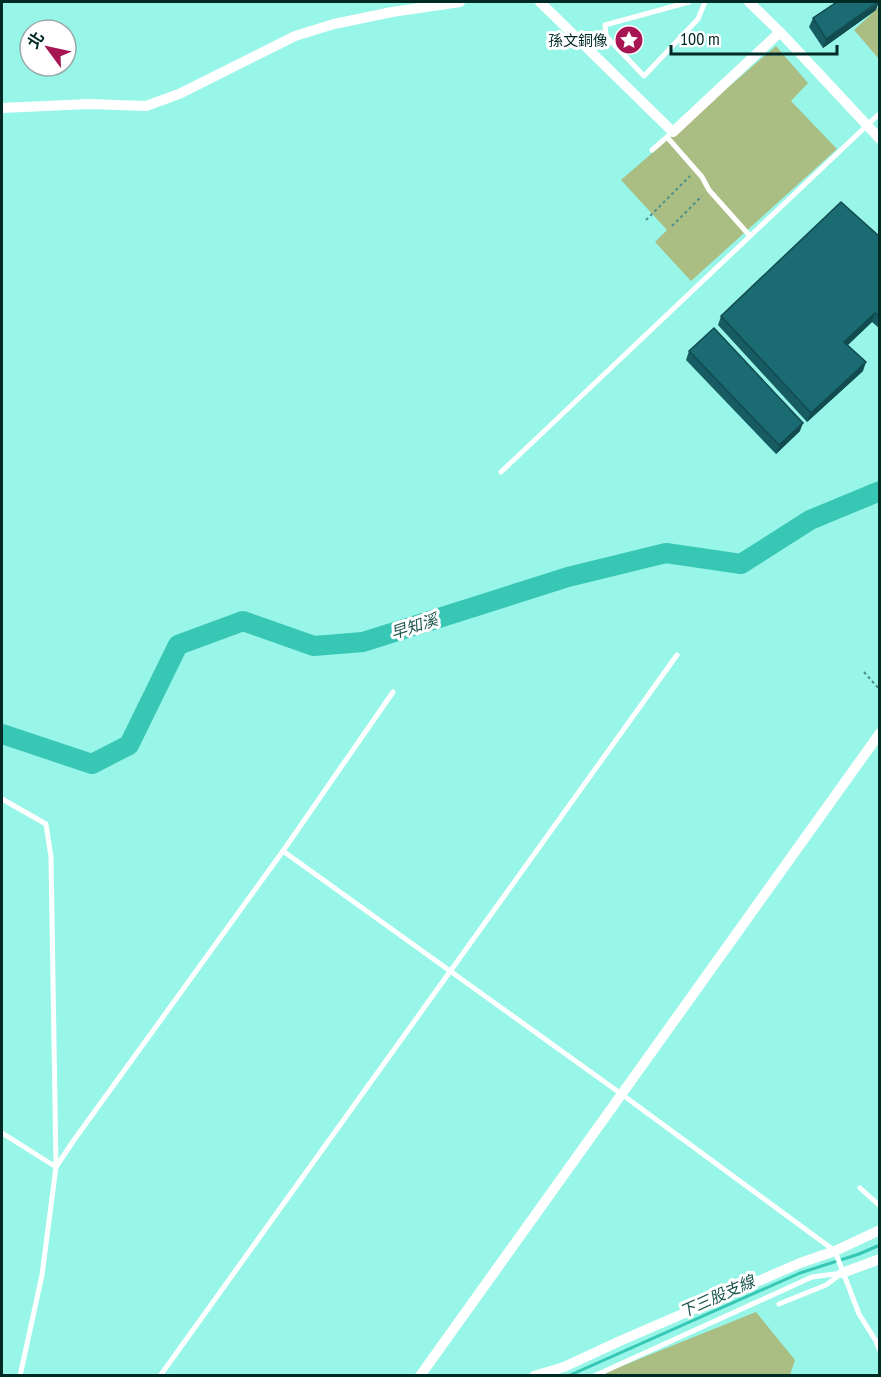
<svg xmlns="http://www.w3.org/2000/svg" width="881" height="1377" font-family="'PT Sans Narrow','Noto Sans TC',sans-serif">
<rect width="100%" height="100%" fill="#97f6e8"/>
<g fill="#aabd83">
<path d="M879,7V59L854,30Z"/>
<path d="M776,46L808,83L791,101L837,149L691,281L655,242L667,230L621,180Z"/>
<path d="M756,1312L795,1360L790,1375L597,1376Z"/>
</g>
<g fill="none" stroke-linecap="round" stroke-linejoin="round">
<path stroke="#38c6b5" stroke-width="3" d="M568,1376L800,1273L859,1254L880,1245"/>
<path stroke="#38c6b5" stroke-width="20" d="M2,734L92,764L129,745L178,645L243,621L314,646L363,642L568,577L666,553L741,564L810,520L880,491"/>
<g stroke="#4c9188" stroke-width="2" stroke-dasharray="3 3" stroke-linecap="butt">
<path d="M646,220L690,176"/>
<path d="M672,226L702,196"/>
<path d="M864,672L880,690"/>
</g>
<g stroke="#fff" stroke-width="5">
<path d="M689,2L605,25L606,36L644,76L698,19L705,2"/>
<path d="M672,132L667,137L702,177L709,190L750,236"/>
<path d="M652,150L667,137"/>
<path d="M501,472L880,113"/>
<path d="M2,799L46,824L51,857L56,1165"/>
<path d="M283,851L620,1093L835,1251L859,1314L876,1341L880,1351"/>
<path d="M2,1133L56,1167"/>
<path d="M860,1188L880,1206"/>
<path d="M779,1304L826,1285L841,1274"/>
<path d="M20,1376L42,1275L56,1167L74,1140L283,851L393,692"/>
<path d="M160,1376L677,655"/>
<path d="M594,1376L812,1277L842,1273"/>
</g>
<g stroke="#fff" stroke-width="10">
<path d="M540,2L673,132L780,32"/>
<path d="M749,2L780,32L880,139"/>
<path d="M2,108L88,104L146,106L179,94L295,36L334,24L392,12L460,2"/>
<path d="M842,1273L880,1259"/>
<path d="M420,1376L880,733"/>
<path d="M534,1376L564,1367L620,1341L800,1263L835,1251L880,1230"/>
</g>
</g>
<g fill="#165c62">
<path d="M876,10L823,48L809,27L813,18Z"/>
<path d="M879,236V328L872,322L848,345L863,371L807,422L718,325L721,316Z"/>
<path d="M689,351L800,431L776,454L686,360Z"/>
</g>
<g fill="#124b50">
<path d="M879,2L876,10L823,48L826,39Z"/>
<path d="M875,313L872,322L841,351L844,342Z"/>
<path d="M866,362L863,371L807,422L811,413Z"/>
<path d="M803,423L800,431L776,454L779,445Z"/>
</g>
<g fill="#1a6b72" stroke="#124b50" stroke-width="1.5">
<path d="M837,2H878L826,39L813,18Z"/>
<path d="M841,202L879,236V316L875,313L844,342L866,362L811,413L721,316Z"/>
<path d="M714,328L803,423L779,445L689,351Z"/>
</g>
<defs>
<g id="sight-disc" transform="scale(1.5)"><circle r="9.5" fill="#a71653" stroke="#fff"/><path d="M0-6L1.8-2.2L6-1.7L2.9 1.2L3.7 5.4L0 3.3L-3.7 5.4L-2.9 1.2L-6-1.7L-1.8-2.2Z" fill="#fff"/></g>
</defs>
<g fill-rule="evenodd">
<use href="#sight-disc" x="629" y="40"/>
</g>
<g text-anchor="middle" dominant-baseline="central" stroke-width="6" stroke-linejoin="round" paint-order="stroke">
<g font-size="15" fill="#002a26" stroke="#fff" text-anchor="end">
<text x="608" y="40">孫文銅像</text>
</g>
<g font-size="16" font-style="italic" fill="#205851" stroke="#fff">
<text transform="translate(414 626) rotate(-18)">早知溪</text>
<text transform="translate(717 1296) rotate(-24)">下三股支線</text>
</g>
</g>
<rect width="881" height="1377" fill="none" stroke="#002a26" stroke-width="6"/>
<g transform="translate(48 48) rotate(303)"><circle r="28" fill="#ffffff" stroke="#99aaa8" stroke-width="1.5"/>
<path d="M0-4.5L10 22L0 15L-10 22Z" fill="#a71653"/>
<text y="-9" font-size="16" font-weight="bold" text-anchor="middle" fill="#002a26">北</text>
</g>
<path d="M671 45v9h166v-9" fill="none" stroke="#002a26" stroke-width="3"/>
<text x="680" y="45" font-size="18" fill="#002a26" stroke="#ffffff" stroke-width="4.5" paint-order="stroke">100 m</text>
</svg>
